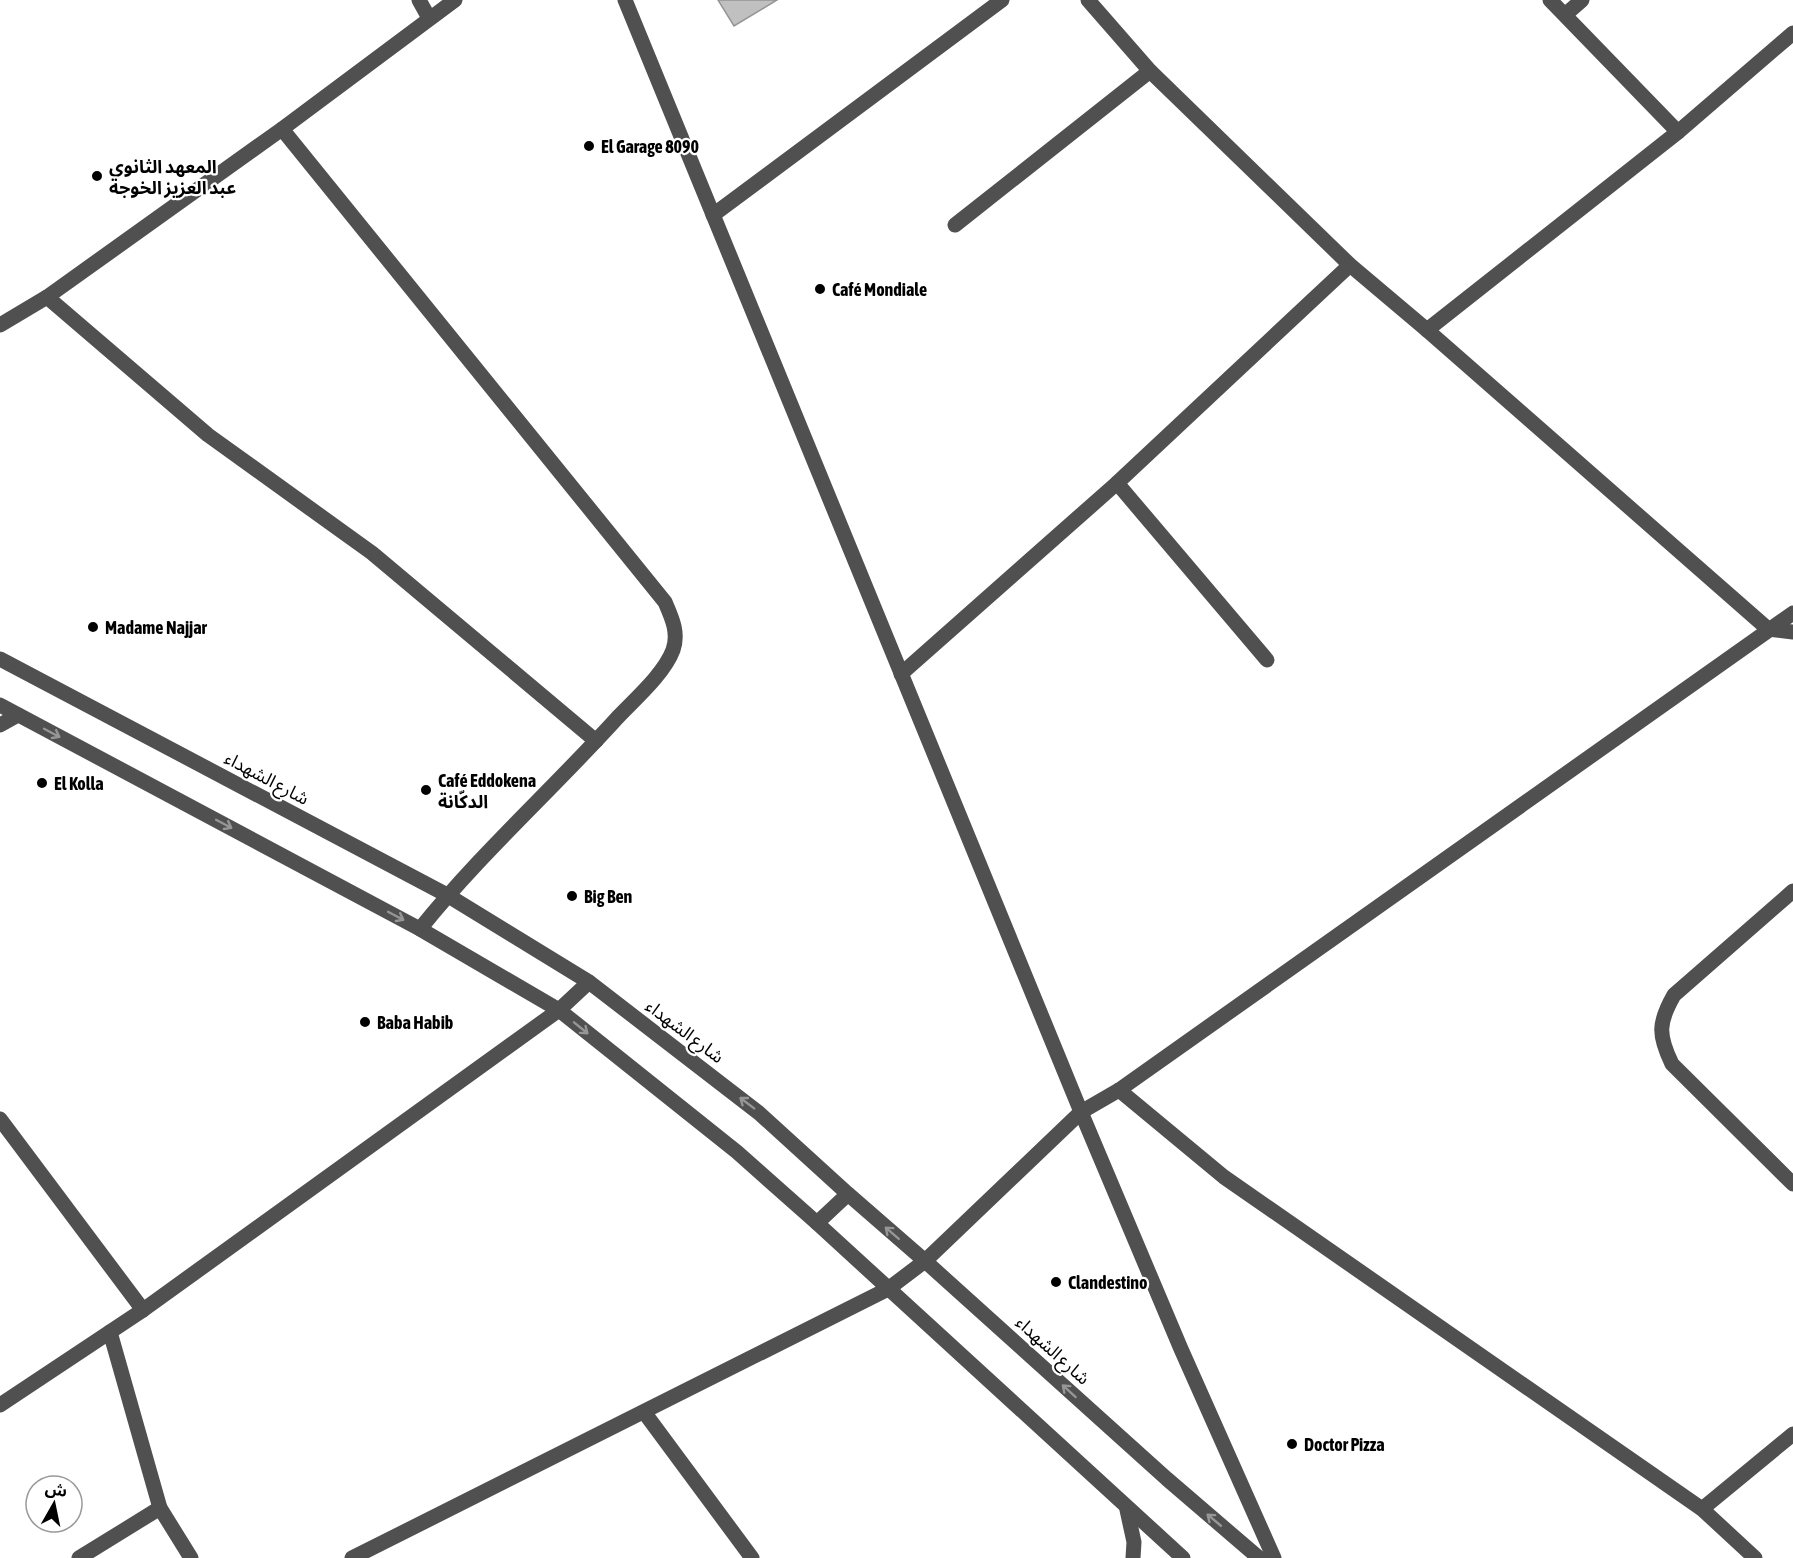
<svg xmlns="http://www.w3.org/2000/svg" width="1793" height="1558" font-family="'Asap Condensed','Noto Sans Arabic',sans-serif">
<rect width="100%" height="100%" fill="#fff"/>
<path fill="#c0c0c0" stroke="#949494" stroke-width="1.5" d="M718,0H777L734,26Z"/>
<g fill="none" stroke-linecap="round" stroke-linejoin="round">
<g stroke="#505050" stroke-width="15">
<path d="M419,0L429,18"/>
<path d="M625,0L1081,1112L1181,1349L1274,1558"/>
<path d="M1088,0L1150,71L1350,265L1427,330L1768,629L1793,632"/>
<path d="M1550,0L1678,132"/>
<path d="M1566,14L1582,0"/>
<path d="M282,129L665,602C672,618 679,633 673,650C664,674 635,699 618,717C553,789 480,854 420,929"/>
<path d="M713,215L1002,0"/>
<path d="M955,225L1150,71"/>
<path d="M47,297L208,435L372,553L596,741"/>
<path d="M0,325L47,297L282,129L455,0"/>
<path d="M1427,330L1678,132L1793,33"/>
<path d="M1117,483L1267,660"/>
<path d="M0,659L447,895L589,982L759,1113L848,1194L925,1261L1167,1479L1259,1558"/>
<path d="M901,674L1117,483L1350,265"/>
<path d="M0,705L420,929L559,1010L737,1152L817,1223L1183,1558"/>
<path d="M0,725L18,715"/>
<path d="M1793,891L1674,995C1658,1023 1658,1035 1672,1064L1793,1184"/>
<path d="M1119,1090L1224,1177L1702,1509L1755,1558"/>
<path d="M0,1119L143,1310"/>
<path d="M817,1223L848,1194"/>
<path d="M110,1332L160,1508L191,1558"/>
<path d="M0,1405L143,1310L559,1010L589,982"/>
<path d="M644,1412L752,1558"/>
<path d="M1702,1509L1793,1434"/>
<path d="M1127,1510L1134,1542L1133,1558"/>
<path d="M79,1558L160,1508"/>
<path d="M352,1558L888,1289L925,1261L1081,1112L1119,1090L1793,613"/>
</g>
</g>
<defs><path id="oneway-shaft" d="M-6 0H5M1.5-3L5.5 0L1.5 3" fill="none" stroke-width="1.6" stroke-linecap="round" stroke-linejoin="round" transform="scale(1.5)"/></defs>
<g stroke="#969696">
<use href="#oneway-shaft" transform="translate(52 733) rotate(28)"/>
<use href="#oneway-shaft" transform="translate(224 824) rotate(28)"/>
<use href="#oneway-shaft" transform="translate(396 916) rotate(28)"/>
<use href="#oneway-shaft" transform="translate(581 1028) rotate(39)"/>
<use href="#oneway-shaft" transform="translate(747 1103) rotate(-143)"/>
<use href="#oneway-shaft" transform="translate(892 1233) rotate(-139)"/>
<use href="#oneway-shaft" transform="translate(1069 1391) rotate(-138)"/>
<use href="#oneway-shaft" transform="translate(1214 1520) rotate(-140)"/>
</g>
<g fill="#000" stroke="#fff" stroke-width="2">
<circle cx="589" cy="146" r="6"/>
<circle cx="97" cy="176" r="6"/>
<circle cx="820" cy="289" r="6"/>
<circle cx="93" cy="627" r="6"/>
<circle cx="42" cy="783" r="6"/>
<circle cx="426" cy="790" r="6"/>
<circle cx="572" cy="896" r="6"/>
<circle cx="365" cy="1022" r="6"/>
<circle cx="1056" cy="1282" r="6"/>
<circle cx="1292" cy="1444" r="6"/>
</g>
<g text-anchor="middle" dominant-baseline="central" stroke-width="4.5" stroke-linejoin="round" paint-order="stroke">
<g font-size="18" font-weight="bold" fill="#000" stroke="#fff" text-anchor="start">
<text x="601" y="146">El Garage 8090</text>
<text x="109" y="166">المعهد الثانوي<tspan x="109" dy="21">عبد العزيز الخوجة</tspan></text>
<text x="832" y="289">Café Mondiale</text>
<text x="105" y="627">Madame Najjar</text>
<text x="438" y="780">Café Eddokena<tspan x="438" dy="21">الدكّانة</tspan></text>
<text x="54" y="783">El Kolla</text>
<text x="584" y="896">Big Ben</text>
<text x="377" y="1022">Baba Habib</text>
<text x="1068" y="1282">Clandestino</text>
<text x="1304" y="1444">Doctor Pizza</text>
</g>
<g font-size="18" fill="#000" stroke="#fff">
<text transform="translate(267 778) rotate(28)">شارع الشهداء</text>
<text transform="translate(685 1031) rotate(37)">شارع الشهداء</text>
<text transform="translate(1053 1350) rotate(42)">شارع الشهداء</text>
</g>
</g>
<g transform="translate(54 1504) rotate(9)"><circle r="28" fill="#ffffff" stroke="#999999" stroke-width="1.5"/>
<path d="M0-4.5L10 22L0 15L-10 22Z" fill="#000000"/>
<text y="-9" font-size="16" font-weight="bold" text-anchor="middle" fill="#000000">ش</text>
</g>
</svg>
